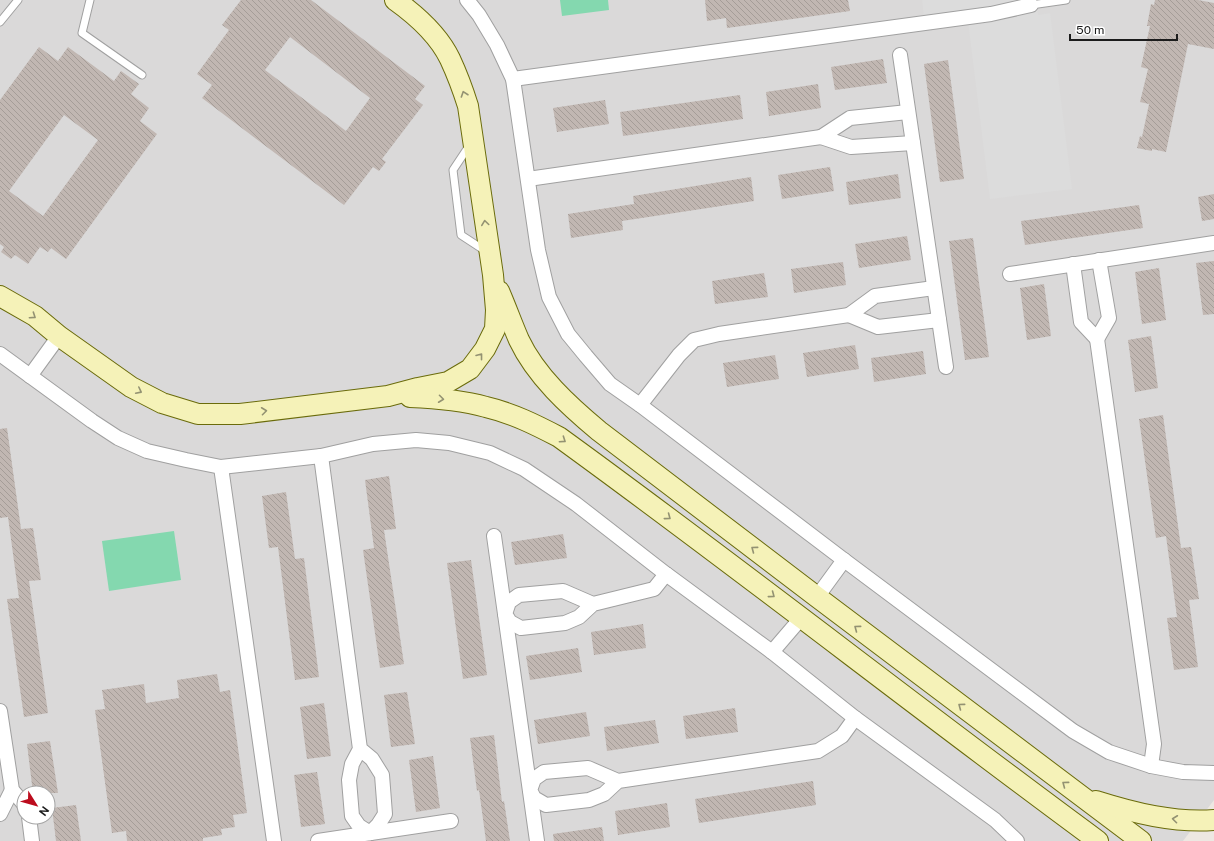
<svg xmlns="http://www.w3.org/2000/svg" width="1214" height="841" font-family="'Public Sans',sans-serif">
<defs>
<pattern id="building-back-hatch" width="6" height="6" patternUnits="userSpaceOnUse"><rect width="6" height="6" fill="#c1b7b2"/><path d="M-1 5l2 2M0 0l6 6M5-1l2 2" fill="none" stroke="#a59d98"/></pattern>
</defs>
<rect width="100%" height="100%" fill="#ede8e2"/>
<path fill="#dad9d9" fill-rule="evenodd" d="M0,0H1214V800L1183,841H0ZM24,793H48V817H24Z"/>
<g fill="#84d8af">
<path d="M560,0H608L609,10L562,16Z"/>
<path d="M174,531L181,580L109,591L102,541Z"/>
</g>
<path fill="#dcdcdc" d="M922,0H1036L1038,15L1050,13L1072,189L990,199L967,13L924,18Z"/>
<g fill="url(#building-back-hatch)" fill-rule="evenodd">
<path d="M241,0H311L425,86L415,99L423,105L382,159L386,162L379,171L373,167L344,205L202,98L212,85L197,74L229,30L222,25ZM290,37L370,98L346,131L265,70Z"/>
<path d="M705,0H848L850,11L727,28L726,18L707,21Z"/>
<path d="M1155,0H1198L1214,3V49L1188,44L1166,152L1152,149V151L1137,148L1140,136L1142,137L1149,104L1140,102L1148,69L1141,67L1150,26H1147L1151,4L1154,5Z"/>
<path d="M39,47L58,61L68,47L114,81L121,71L139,84L131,94L149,108L140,121L157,134L66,259L51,248L48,252L40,247L28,264L15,255L11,259L1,252L4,247L0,244V100ZM64,115L98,140L43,216L9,191Z"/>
<path d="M883,59L887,83L835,90L831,67Z"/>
<path d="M948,60L964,179L940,182L924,64Z"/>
<path d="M818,84L821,108L769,116L766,92Z"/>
<path d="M740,95L743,119L623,136L620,112Z"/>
<path d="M605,100L609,124L557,132L553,108Z"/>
<path d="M830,167L834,191L782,199L778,175Z"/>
<path d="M898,174L901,198L849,205L846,182Z"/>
<path d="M751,177L754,201L622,221L623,230L571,238L568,214L634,204L633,196Z"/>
<path d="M1214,194V219L1202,221L1198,197Z"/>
<path d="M1139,205L1143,228L1025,245L1021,221Z"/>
<path d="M907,236L911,260L859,268L855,244Z"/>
<path d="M973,238L989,357L965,360L949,241Z"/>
<path d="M1214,261V314L1203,315L1196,263Z"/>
<path d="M843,262L846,285L794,293L791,269Z"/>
<path d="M1159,268L1166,320L1142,324L1135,272Z"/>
<path d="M764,273L768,297L715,304L712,281Z"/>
<path d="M1044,284L1051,336L1027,340L1020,288Z"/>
<path d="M1151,336L1158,388L1135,392L1128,340Z"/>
<path d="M855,345L859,369L807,377L803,353Z"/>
<path d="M923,351L926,374L874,382L871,358Z"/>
<path d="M775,355L779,379L727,387L723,363Z"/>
<path d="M1163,415L1181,548L1191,547L1199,599L1189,600L1198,667L1174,670L1167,618L1177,617L1166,536L1156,538L1139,419Z"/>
<path d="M7,428L21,529L33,528L41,580L29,581L48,713L24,717L7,599L19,598L8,517L0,518V429Z"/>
<path d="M389,476L396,529L384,530L404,664L380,668L363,550L374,548L365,480Z"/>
<path d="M286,492L295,559L304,558L319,677L295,680L278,547L269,548L262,496Z"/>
<path d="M563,534L567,558L515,565L511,542Z"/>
<path d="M471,560L487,675L463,679L447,563Z"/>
<path d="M643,624L646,648L594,655L591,632Z"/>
<path d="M578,648L582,672L530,680L526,656Z"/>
<path d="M217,674L220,692L230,690L247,813L233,815L235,827L221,829L222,835L203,838V841H127L126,831L112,833L95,710L105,709L102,690L144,684L146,703L179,698L177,680Z"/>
<path d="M407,692L415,744L391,747L384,695Z"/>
<path d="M324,703L331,756L307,759L300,707Z"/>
<path d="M735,708L738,732L686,739L683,716Z"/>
<path d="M586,712L590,736L538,744L534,720Z"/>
<path d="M655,720L659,743L607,751L604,727Z"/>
<path d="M494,735L502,802L504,801L510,841H486L479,790L477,791L470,738Z"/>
<path d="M50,741L58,793H33L27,744Z"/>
<path d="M433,756L440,808L416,812L409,760Z"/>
<path d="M317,772L325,824L301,827L294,775Z"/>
<path d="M813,781L816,805L699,823L695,799Z"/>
<path d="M667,803L670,827L618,835L615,811Z"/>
<path d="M76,805L81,841H56L52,808Z"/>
<path d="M602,827L604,841H554L553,834Z"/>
</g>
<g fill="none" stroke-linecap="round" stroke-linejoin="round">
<g stroke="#a0a0a0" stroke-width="9">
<g id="service">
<path d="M90,0L82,33L142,75"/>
<path d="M1031,5L1066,0"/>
<path d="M0,22L18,0"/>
<path d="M469,146L453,170L461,235L487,252"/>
</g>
</g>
<g stroke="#a0a0a0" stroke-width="16">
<g id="minor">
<path d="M467,0L479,15L497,45L513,79L538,250L549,297L568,334L586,356L610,384L640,405L844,560L1073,731L1109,752L1151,766L1183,772L1214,773"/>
<path d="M900,55L946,367"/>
<path d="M513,79L991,14L1031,5"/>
<path d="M908,112L850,118L821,137L851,147L913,143"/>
<path d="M528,179L821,137"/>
<path d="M1073,264L1081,322L1097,339L1109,318L1099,260"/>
<path d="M1010,274L1214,243"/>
<path d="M934,288L875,296L849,315L878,327L939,320"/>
<path d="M1097,339L1154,744L1151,766"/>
<path d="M0,354L92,421L118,438L147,451L186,460L221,467L321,456L373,444L416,440L449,443L490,453L524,469L576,504L666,574L772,652L855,718L995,820L1017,841"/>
<path d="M30,376L59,336"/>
<path d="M640,405L679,355L694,340L719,334L849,315"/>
<path d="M321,456L360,749L352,764L349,780L352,816L359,826L370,833L378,825L385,814L382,775L372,759L360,749"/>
<path d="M221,467L274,841"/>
<path d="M494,536L537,841"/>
<path d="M817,597L844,560"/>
<path d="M593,604L563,591L519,595L509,602L505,614L510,622L521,628L565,623L579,617L593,604L654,589L666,574"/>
<path d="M772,652L802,617"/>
<path d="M0,711L12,790L24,804"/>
<path d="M618,781L588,768L544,772L534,779L530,790L534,798L546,805L589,800L604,794L618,781L818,751L842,736L855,718"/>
<path d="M0,814L12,790"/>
<path d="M29,817L32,841"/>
<path d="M318,841L451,821"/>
</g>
</g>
<g stroke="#6a6b0b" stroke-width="22">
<g id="secondary">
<path d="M499,291C506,307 512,324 519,340C536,376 569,406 599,431L817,597L1141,841"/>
<path d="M0,296L35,316L59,336L131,387L162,403L198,414H240L388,396L418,388L448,382L470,369L485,349L495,329L496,310L493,275L468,106C463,90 457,74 450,59C439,36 416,15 395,0"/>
<path d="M410,397C436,398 461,400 486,407C512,413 536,425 559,437C741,569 917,708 1098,841"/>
<path d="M1096,801C1134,813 1174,823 1214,820"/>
</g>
</g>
<use href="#service" stroke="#fff" stroke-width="7"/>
<use href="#minor" stroke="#fff" stroke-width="14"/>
<use href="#secondary" stroke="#f5f2b8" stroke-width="20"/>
</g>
<defs><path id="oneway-chevron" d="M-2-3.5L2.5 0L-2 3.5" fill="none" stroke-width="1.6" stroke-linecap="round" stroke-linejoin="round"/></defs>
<g stroke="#939272">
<use href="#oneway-chevron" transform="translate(464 94) rotate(-109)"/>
<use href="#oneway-chevron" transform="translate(485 223) rotate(-98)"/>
<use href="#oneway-chevron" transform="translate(33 316) rotate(34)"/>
<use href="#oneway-chevron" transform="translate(480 356) rotate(-52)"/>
<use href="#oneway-chevron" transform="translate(139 391) rotate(27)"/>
<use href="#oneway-chevron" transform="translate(441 399) rotate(7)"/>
<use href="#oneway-chevron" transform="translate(264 411) rotate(-7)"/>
<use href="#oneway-chevron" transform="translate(563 440) rotate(34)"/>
<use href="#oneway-chevron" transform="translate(668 517) rotate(37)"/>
<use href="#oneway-chevron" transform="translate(754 549) rotate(-143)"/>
<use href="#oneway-chevron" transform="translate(772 595) rotate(37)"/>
<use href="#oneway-chevron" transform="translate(857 628) rotate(-143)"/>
<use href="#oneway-chevron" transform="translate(961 706) rotate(-143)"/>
<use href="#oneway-chevron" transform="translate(1065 784) rotate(-143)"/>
<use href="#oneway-chevron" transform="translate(1175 819) rotate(-173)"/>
</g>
<g transform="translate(36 805) rotate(127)"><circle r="19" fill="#ffffff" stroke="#a4a4a4"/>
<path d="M0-3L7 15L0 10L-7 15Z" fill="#bc0c1d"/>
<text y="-6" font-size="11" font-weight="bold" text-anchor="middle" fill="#1c1c1c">N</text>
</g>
<path d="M1070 34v6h107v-6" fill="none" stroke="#1c1c1c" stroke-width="2"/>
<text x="1076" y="34" font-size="12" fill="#1c1c1c" stroke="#ffffff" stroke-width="3" paint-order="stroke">50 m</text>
</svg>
